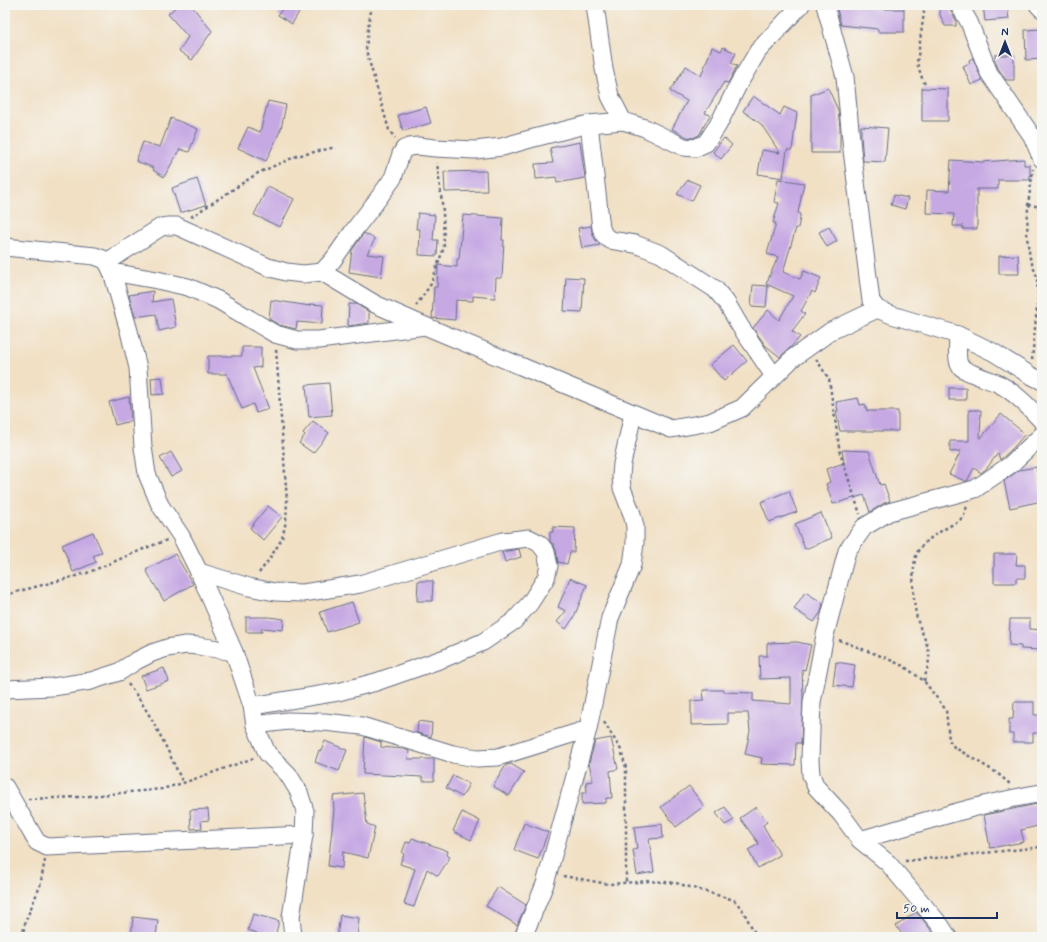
<svg xmlns="http://www.w3.org/2000/svg" width="1047" height="942" font-family="Mynerve,sans-serif">
<rect width="100%" height="100%" fill="#f6f6f2"/>
<filter id="ink" filterUnits="userSpaceOnUse"><feTurbulence type="fractalNoise" baseFrequency=".025" numOctaves="2"/><feDisplacementMap in="SourceGraphic" scale="8" xChannelSelector="R" yChannelSelector="G"/><feConvolveMatrix kernelMatrix="1 2 1 2 8 2 1 2 1" color-interpolation-filters="sRGB"/></filter>
<filter id="wash" filterUnits="userSpaceOnUse"><feTurbulence type="fractalNoise" baseFrequency=".012" numOctaves="4" result="noise"/><feDisplacementMap in="SourceGraphic" scale="16" xChannelSelector="R" yChannelSelector="G"/><feGaussianBlur stdDeviation="0.9" result="paint"/><feColorMatrix in="noise" values="0 0 0 0 0 0 0 0 0 0 0 0 0 0 0 0 0 1.4 0 .05"/><feComposite in="paint" operator="in"/></filter>
<g filter="url(#wash)">
<rect width="100%" height="100%" fill="#f1e0c4"/>
<g id="blocks">
<g fill="#c6a9e3">
<path d="M178,5H191L212,31L192,60L179,51L188,37L168,14Z"/>
<path d="M285,5H288L299,12L292,24L278,15Z"/>
<path d="M836,5H875L874,9H904V32H878V29L841,25Z"/>
<path d="M940,5H949L950,10L956,20V26H945L940,15Z"/>
<path d="M983,5H1007L1009,19L985,21Z"/>
<path d="M1042,29V59L1026,60L1025,30Z"/>
<path d="M712,47L721,51L723,47L736,53L731,63L737,66L728,83L724,82L705,113L710,115L699,135L693,138L687,137L672,129L687,101L670,91L686,66L701,76Z"/>
<path d="M995,55H1014V80H1006L998,68L995,61Z"/>
<path d="M973,58L982,80L971,85L963,66L970,63L969,60Z"/>
<path d="M828,88L838,110L840,127V153H811V95Z"/>
<path d="M922,88L948,89V121H922Z"/>
<path d="M753,96L780,115L784,107L797,113L792,150H787L783,178L758,174L762,150L780,153L761,124L743,111Z"/>
<path d="M268,101L286,105L281,129L266,161L238,148L248,127L260,132Z"/>
<path d="M426,107L431,123L403,131L398,115Z"/>
<path d="M171,118L198,129L189,152L180,149L164,177L153,170L154,168L136,161L143,142L160,147Z"/>
<path d="M861,126L888,128L885,162L863,161L861,135Z"/>
<path d="M724,138L732,145L721,159L713,152Z"/>
<path d="M580,142L585,178L557,183L556,177L536,179L535,164L553,163L550,148Z"/>
<path d="M1024,159V165H1030V180H998V189H977V229H963V226H953L954,214L926,213L927,190L949,191L951,160L982,162Z"/>
<path d="M486,171L487,191L445,192L444,172Z"/>
<path d="M197,179L206,205L180,213L172,188Z"/>
<path d="M778,179L804,183L798,213L800,214V218L798,228H796L783,272L800,279L804,271L821,278L815,293L812,291L801,311L805,314L792,331L800,337L791,347L780,357L765,345L753,328L768,310L779,320L793,296L766,284L778,257L767,254L776,223H773L779,203L774,202Z"/>
<path d="M688,180L700,185L692,201L677,194Z"/>
<path d="M268,186L294,199L280,227L254,215Z"/>
<path d="M894,195L908,198L905,209L891,205Z"/>
<path d="M418,213L435,215L433,240H438L437,256L419,255L420,229H416Z"/>
<path d="M463,215L503,218L502,240H504L502,278H496L495,298L473,296V301L456,300L455,320L432,318L434,287H437L438,265L457,267V259H459Z"/>
<path d="M591,226L592,232L595,239L600,245L582,248L578,228Z"/>
<path d="M829,227L837,241L827,247L819,232Z"/>
<path d="M364,233L375,239L367,254L384,256L381,277L349,272L352,250Z"/>
<path d="M1018,255L1019,274H999V256Z"/>
<path d="M566,277L584,278L582,312L564,311Z"/>
<path d="M753,285L768,286L766,307L751,306Z"/>
<path d="M153,291L152,302L171,299L176,327L159,331L156,314L135,317L129,295Z"/>
<path d="M271,300L310,306V304L323,305L322,324L297,322L296,329L279,325L269,319Z"/>
<path d="M349,304H356L369,312V323L348,326Z"/>
<path d="M734,345L747,361L724,381L710,365Z"/>
<path d="M242,347H261V367L253,368L269,409L256,413L253,404L242,409L227,374H208V356H242Z"/>
<path d="M162,377L164,394L152,395L151,378Z"/>
<path d="M329,383L332,415L309,417L306,385Z"/>
<rect x="949" y="388" width="17" height="12"/>
<path d="M129,397L131,421L115,425L109,402Z"/>
<path d="M858,398L860,405L865,404L867,411H898V431H840L836,411H838L836,402Z"/>
<path d="M969,410H981L980,439L1001,414L1025,434L1013,448L1000,460L998,453L987,468L981,473L974,468L967,481H965L949,474L961,451L950,452V441H969Z"/>
<path d="M313,421L329,433L313,453L299,443L305,435L303,433Z"/>
<path d="M842,450L869,451L880,485L884,484L890,501L884,503L870,512L864,495L833,504L826,484L830,482L826,469L844,463Z"/>
<path d="M171,452L182,471L171,477L160,458Z"/>
<path d="M1036,467L1042,497V501L1010,508L1004,481L1019,470Z"/>
<path d="M789,491L797,512L769,522L761,502Z"/>
<path d="M268,506L282,517L263,540L250,528Z"/>
<path d="M821,513L832,538L805,549L795,524Z"/>
<path d="M553,527L575,528L574,552H570L567,564L558,562L556,550L554,546V544H552L550,541V532H553Z"/>
<path d="M93,532L102,552L93,556L96,562L73,572L62,545Z"/>
<path d="M519,549L521,557L505,562L502,552Z"/>
<path d="M175,554L193,584L164,601L146,570Z"/>
<path d="M994,554H1017L1016,565H1025V578H1016V583H994Z"/>
<path d="M570,578L587,585L574,617L566,629L557,622L566,611L558,607Z"/>
<path d="M418,581H433L432,601H417Z"/>
<path d="M805,592L823,603L821,612L814,622L794,609Z"/>
<path d="M352,602L359,622L327,632L320,612Z"/>
<path d="M246,617H269L284,619L283,630L262,628V632H246Z"/>
<path d="M1010,619H1030V629L1042,630L1041,650L1021,649V646L1009,645Z"/>
<path d="M797,642L811,645L805,670L802,669L803,698L801,743H796L795,765L761,764L762,758L745,754L750,731L748,713H728V724L691,725V701L704,700L703,690H724V692L753,693V701L791,704V678L760,679L759,656H767V643Z"/>
<path d="M836,662L855,665L852,687L833,685Z"/>
<path d="M164,668L169,681L146,689L141,676Z"/>
<path d="M1014,702H1034V715H1040V733H1033V742H1013V734H1009V719H1013Z"/>
<path d="M418,721L432,723L431,737L417,733Z"/>
<path d="M365,737L381,742V747L404,749L409,751L408,759H434V781H423V777L363,774Z"/>
<path d="M611,738L618,769L610,771L612,798H606V803L582,804V793H587L586,782L593,781L589,763L595,741Z"/>
<path d="M325,741L347,750L339,771L315,762L319,750L321,751Z"/>
<path d="M511,764L524,772L509,796L493,786L506,765Z"/>
<path d="M453,775L469,784L462,797L446,788Z"/>
<path d="M689,786L704,806L676,827L661,807Z"/>
<path d="M363,793L367,824L375,827L368,858L343,852L342,868L328,866L334,810L333,796Z"/>
<path d="M1042,803V825L1021,830L1024,842L990,848L984,815Z"/>
<path d="M725,807L734,820L725,825L716,813Z"/>
<path d="M756,807L767,822L763,825L780,855L758,868L748,850L759,844L740,818Z"/>
<path d="M208,809L209,820L201,821L202,828L191,829L190,810Z"/>
<path d="M462,812L480,821L471,840L453,831Z"/>
<path d="M524,823L548,832L538,859L514,850Z"/>
<path d="M662,824L663,838L649,839L654,872L637,875L633,850L637,849L634,827Z"/>
<path d="M412,838L448,851L447,855L450,857L438,876L427,869L414,907L404,904L415,869L400,864L404,854L402,853L406,842L410,843Z"/>
<path d="M498,887L526,905L517,925L486,906Z"/>
<path d="M916,912L928,926L936,937H904L896,926Z"/>
<path d="M253,914L279,921L275,937H255L257,933L248,930Z"/>
<path d="M340,915L359,918L357,937H337Z"/>
<path d="M133,917L158,920L156,937H131Z"/>
</g>
</g>
</g>
<g filter="url(#ink)">
<use href="#blocks" fill-opacity="0" stroke="#666d82" stroke-width="1"/>
<g fill="none" stroke-linecap="round" stroke-linejoin="round">
<g stroke="#666d82" stroke-width="19">
<g id="minor">
<path d="M595,5L604,69L610,96L623,121"/>
<path d="M825,5L845,77L852,150L871,301L877,309L892,315L958,335L993,352L1030,375L1042,381"/>
<path d="M959,5L969,22L989,73L1032,136L1042,159"/>
<path d="M1038,5L1042,9"/>
<path d="M589,124L601,228L604,235L610,240L635,244L661,254L715,289L726,302L740,326L774,376"/>
<path d="M5,247L95,256L103,259L107,262L112,272L129,331L138,368L143,447L147,474L160,505L181,536L199,572L234,652L252,706L255,725L267,753L288,774L299,792L305,811L304,835L291,917L293,937"/>
<path d="M107,262L161,227L169,226H177L268,267L286,272L303,274L322,272L333,260L354,230L375,203L393,178L401,154L404,149L409,147L418,146L435,148L475,150L502,147L530,139L589,124L623,121L645,128L684,147L695,148L706,143L718,125L738,85L758,51L801,5"/>
<path d="M112,272L157,280L188,287L218,300L275,334L297,340H319L425,326"/>
<path d="M322,272L375,304L425,326L671,429L710,422L742,408L793,358L831,331L877,309"/>
<path d="M958,335C958,342 956,360 960,366C966,373 988,379 997,383C1015,392 1029,407 1042,421"/>
<path d="M199,572L249,587L275,592L303,593L360,584L503,541L529,538L539,543L546,552L549,566L546,578L530,603L514,621L483,642L445,658L376,682L338,692L252,706"/>
<path d="M5,689L53,687L91,681L119,672L136,661L152,653L167,648L186,645L199,646L234,652"/>
<path d="M255,725L288,721L324,722L362,726L453,754L477,758L498,757L588,729"/>
<path d="M5,787L37,842L47,847L304,835"/>
<path d="M860,840C920,823 980,803 1042,793"/>
<path d="M523,937L545,884L588,729L610,618L632,565L635,543V526L632,514L622,488L621,476L622,464L633,414"/>
<path d="M948,937L941,926L888,863L860,840L841,814L816,787L811,775L810,760L812,702L825,635L847,551L864,527L889,512L975,489L1010,465L1042,435"/>
</g>
</g>
<g stroke="#666d82" stroke-width="2.5" stroke-dasharray="3 3" stroke-linecap="butt">
<path d="M372,5L368,28L366,50L389,130L395,138"/>
<path d="M925,5L917,63L923,81L926,85"/>
<path d="M1028,205L1042,207"/>
<path d="M191,217L258,173L297,156L336,147"/>
<path d="M416,306L431,284L444,247L443,211L437,163"/>
<path d="M816,359L829,379L840,453L860,514"/>
<path d="M1032,360L1038,297L1037,277L1030,258L1027,237L1028,205L1033,169"/>
<path d="M259,573L268,561L282,539L286,521L287,501L276,349"/>
<path d="M5,595L87,573L146,548L167,540"/>
<path d="M839,640L886,658L905,667L924,681L946,710L949,740L954,747L997,773L1010,784"/>
<path d="M924,681C926,672 930,662 929,653C927,641 920,630 917,618C913,604 910,559 920,548C930,536 947,528 960,520L964,515L967,506"/>
<path d="M128,684C152,714 167,749 183,783"/>
<path d="M604,722L621,750L626,768V883"/>
<path d="M28,799L79,797L162,789L183,783L254,758"/>
<path d="M905,861L1042,847"/>
<path d="M563,876L609,884L650,881L676,883L734,900L742,909L757,937"/>
<path d="M22,937L26,920L40,886L45,860"/>
</g>
<use href="#minor" stroke="#fff" stroke-width="17"/>
</g>
</g>
<rect width="1047" height="942" fill="none" stroke="#f6f6f2" stroke-width="20"/>
<g transform="translate(1005 42)" stroke="#f6f6f2" stroke-width="3" paint-order="stroke">
<path d="M0-3L7 15L0 10L-7 15Z" fill="#1b2f5e"/>
<text y="-6" font-size="11" font-weight="bold" text-anchor="middle" fill="#1b2f5e">N</text>
</g>
<path d="M897 912v6h100v-6" fill="none" stroke="#1b2f5e" stroke-width="2"/>
<text x="903" y="912" font-size="12" fill="#1b2f5e" stroke="#f6f6f2" stroke-width="3" paint-order="stroke">50 m</text>
</svg>
